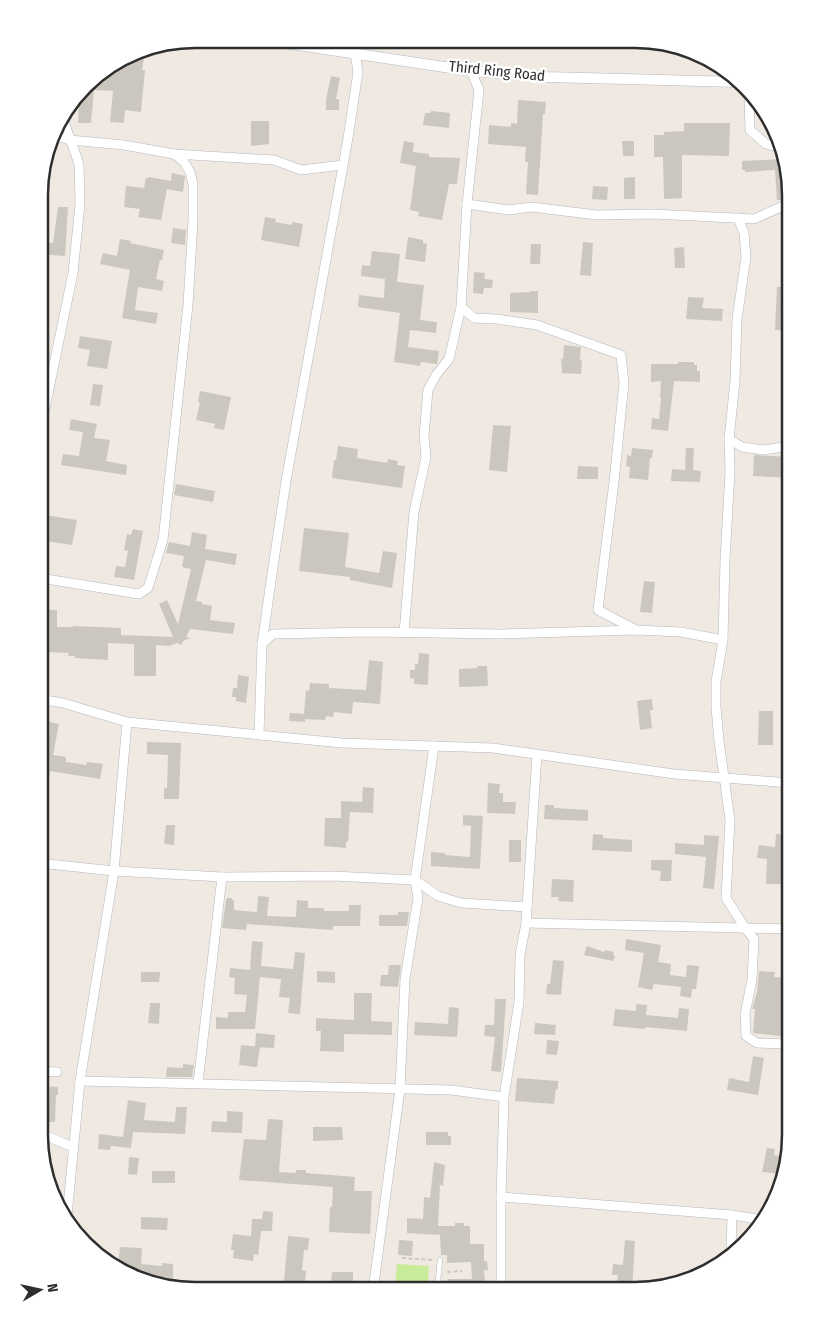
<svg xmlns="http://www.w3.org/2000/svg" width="829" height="1330" font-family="'Fira Sans Condensed',sans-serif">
<rect width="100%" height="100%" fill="#efe9e1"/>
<path fill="#c9ec9a" d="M397,1264L429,1266L428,1289L395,1287Z"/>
<g fill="#cbc7bf">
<path d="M127,55L144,57L142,70H145L141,112L125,110L124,123L110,122L113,91L94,90L91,123H78L80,92L92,78Z"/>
<path d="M331,76L340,78L336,99H339V110H326V100Z"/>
<path d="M518,100L546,102L545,114H543L538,195L526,194L528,162H525L526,147L488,144L489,125L511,127V123L517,124Z"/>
<path d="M431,111L450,113L449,128L423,125L425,113H430Z"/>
<path d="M251,121H269V144L251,146Z"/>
<path d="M684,123H730L729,156L682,155V198L664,199L663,157H654V135H664V132L684,131Z"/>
<path d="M404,141L414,143L413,152L429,154V157L460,158L457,184H449L442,220L418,216L419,212L410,210L416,166L400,163Z"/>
<path d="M622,141H634V156H623Z"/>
<path d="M783,159L789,197L781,200H777L775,170L745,172V170H742V161Z"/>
<path d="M172,173L185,176L183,192L167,189L161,220L138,217L140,209L124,207L126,186L144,188L146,178H148L149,177L171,181Z"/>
<path d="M635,177V199H624V178Z"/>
<path d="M593,186L608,187L607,200L592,199Z"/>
<path d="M58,207H68L65,256L40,254V242L53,243Z"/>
<path d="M265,217L276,219L275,222L292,225V222L303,224L299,247L261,240Z"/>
<path d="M173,228L186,230L185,245L171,243Z"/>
<path d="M408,237L423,240V243L427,244L425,262L405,259Z"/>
<path d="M120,239L131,241L130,243L164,250L162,260H160L156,279L164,281L162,291L138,287L135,310L158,313L156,324L122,318L130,270L100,264L103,253L117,256Z"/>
<path d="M583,242L593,243L591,276L580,275Z"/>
<path d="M531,244H541L540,264H530Z"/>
<path d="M684,247L685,268H675L674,248Z"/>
<path d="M372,251L400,254L397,282L424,285L420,320L437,322L436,333L410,330L408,347L439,351L437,364L421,362L420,366L394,362L400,313L358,307L359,295L384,298L385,279L361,276L362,265L370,266Z"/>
<path d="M474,272L485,273L484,279L493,280L492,288H484L483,294L473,293Z"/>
<path d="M777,287H790V331L775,330Z"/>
<path d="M530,291H538V313L510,312V293L530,292Z"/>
<path d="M688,297L704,298L702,308L723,309L722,321L686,319Z"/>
<path d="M80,336L112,341L107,369L87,366L90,350L78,348Z"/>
<path d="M564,345L581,347L580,360H582L581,374L562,373L561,358L563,359Z"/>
<path d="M678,362H694V365H697V371H700V382L674,381L668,431L651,429L652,418L659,419L661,398L660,397L661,381L651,382V364H678Z"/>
<path d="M93,384L103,385L100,406L90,405Z"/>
<path d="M200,391L231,397L224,430L214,428L215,424L196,420L200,403L198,402Z"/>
<path d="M71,419L97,424L94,438L110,440L106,461L127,465L126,475L61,465L63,454L79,456L83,432L69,430Z"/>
<path d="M493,425L511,426L507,472L489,470Z"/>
<path d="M338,446L358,449L357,458L387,463L388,459L398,461L397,465L405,466L402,488L332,478L334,460H336Z"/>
<path d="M632,448L653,450L652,458H650L648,480L629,478L630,467L626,466L627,455L631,456Z"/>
<path d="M686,448H694L693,470L701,471L700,482L671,481L672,469L685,470Z"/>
<path d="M754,455L790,457V478L753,476Z"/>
<path d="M578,466L598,467V479H577Z"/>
<path d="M176,484L215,491L213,502L174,495Z"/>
<path d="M44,515L77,520L72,545L40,540Z"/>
<path d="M304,528L349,533L345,567L379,573L383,551L397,553L392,588L350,580V577L299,571Z"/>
<path d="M133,529L143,531L134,580L114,577L116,566L125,567L128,551L124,550L127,534L131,535Z"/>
<path d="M192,532L207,535L205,549L237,554L235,565L206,560L196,601L202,602V604L212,606L210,620L235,623L233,634L190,629L186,637L191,638L184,640L181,645L177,643L169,646L156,645V676H134V644L108,643V660L75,658V656H68L69,653L48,652L49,638L39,637V609L57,610V627H73V626L121,628V635L173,637L159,604L167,600L178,624L191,569L182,567L184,556L166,553L168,546L169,542L190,546Z"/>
<path d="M644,581L655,582L652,613L640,612Z"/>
<path d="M419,653L429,654L428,685L414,684V679L410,678V670H415V664H418Z"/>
<path d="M369,660L383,662L380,704L353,702L352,714L334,712L333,717L326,716L325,720L305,719V722L289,721L290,713L304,714L306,690L309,691L310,683L329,684V688L366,690Z"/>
<path d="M477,666H487L488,686L459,687V669L477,668Z"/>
<path d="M238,675L249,677L246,703L236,701V697H232L233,688H237Z"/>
<path d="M652,699L653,710H650L652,728L640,730L637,701Z"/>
<path d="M759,711H773V745H758Z"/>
<path d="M46,721L59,724L53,755L66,757V762L86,765L87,762L103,764L100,779L50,771L43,805H39V753Z"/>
<path d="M147,742L181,743L179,799H164V788H167L168,755L147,754Z"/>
<path d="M488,783L500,784L499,793H503V802H516L515,814L487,813Z"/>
<path d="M363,787L374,788L373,813L350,812L348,842H346V848L324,846L325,818H341V801L362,802Z"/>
<path d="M545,805H554V808L588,810V821L544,819Z"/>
<path d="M463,815L483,816L480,869L431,866V852L445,853V855L470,857L471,826L463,825Z"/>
<path d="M166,825H175L174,845L164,844Z"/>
<path d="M593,834L603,835V838L632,840V852L592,850Z"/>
<path d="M776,834L788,835L783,884H766L767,859L757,858L759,845L775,847Z"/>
<path d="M704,835L719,836L714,889L703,888L706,857L675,854V843L704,845Z"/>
<rect x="509" y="840" width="12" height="22"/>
<path d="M651,860H672L671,881H660L661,871L651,870Z"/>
<path d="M552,879L574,880L573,902L558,901L559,897H551Z"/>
<path d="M258,896L269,897L267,916L296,917L297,900L308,901V908H324V911H349V905H361L360,926H333V930L247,924L246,930L222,928L226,900L227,898H231L234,901V910L257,912Z"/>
<path d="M398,912H409L407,926H379V915H398Z"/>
<path d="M626,939L661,945L658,962L671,964L670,975L686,977L687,965L699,966L696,989H692L691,998L680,996L681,987L654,984L652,990L638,987L644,953L625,950Z"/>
<path d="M252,941L263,942L261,966L293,969L295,952L305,953L300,1014L288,1013L290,998L279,997L281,979L260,977L255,1029H216V1017L228,1018V1012H245L247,995L234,994L235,978L229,977L230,968L250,970Z"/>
<path d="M587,946L604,952L605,950L614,952L613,955L615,956L613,961L584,955Z"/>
<path d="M553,960L564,961L561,995L546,994L547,984H550Z"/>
<path d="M389,965H401L398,987L380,986L381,975H388Z"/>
<path d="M317,971L335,972V983L317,982Z"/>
<path d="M759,971L775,972L774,977L790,978V1037L753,1033L755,1009H752L757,992Z"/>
<path d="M141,972H160L159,982H141Z"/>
<path d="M354,993H372L371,1021L392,1022V1035L344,1034V1052L320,1051L321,1031H316V1018L354,1020Z"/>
<path d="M495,999H506L501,1072L491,1071L495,1037L484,1036L485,1025H494Z"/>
<path d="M150,1003H160L159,1024L148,1023Z"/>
<path d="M636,1004L647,1005L646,1015L678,1018L679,1008L689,1009L687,1031L645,1027V1029L613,1026L615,1009L636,1011Z"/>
<path d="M449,1007L459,1008L457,1037L414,1035L415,1022L448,1024Z"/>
<path d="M535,1023L556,1025L555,1035L534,1034Z"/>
<path d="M256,1033L275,1035L274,1048L255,1047Z"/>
<path d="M547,1040L559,1041L557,1055L546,1054Z"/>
<path d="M241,1045L260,1047L257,1067L239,1065Z"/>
<path d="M753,1056L764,1058L758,1095L727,1090L729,1078L749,1082Z"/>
<path d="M183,1064L194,1065L192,1077H166L167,1067L183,1068Z"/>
<path d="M517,1078L558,1081V1089H556L554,1104L515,1101Z"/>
<path d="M39,1086L58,1087V1095H56L55,1122H47V1126L39,1125Z"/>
<path d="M128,1100L146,1103L144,1120L175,1122L176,1107H187L185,1134L133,1132L131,1148L111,1146L110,1150L98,1149L99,1134L123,1137Z"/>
<path d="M227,1111L243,1112L242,1133L211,1132L212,1121L227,1122Z"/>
<path d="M268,1119L283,1120L279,1172L296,1173V1170H306V1173L355,1177L354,1191H372L370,1234L329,1232L330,1207H332L333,1187L239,1180L244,1139L266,1140Z"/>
<path d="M313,1127H342L343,1140L313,1141Z"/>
<path d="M426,1132H448V1136H451V1145H426Z"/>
<path d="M767,1148L775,1149L774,1155L787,1157L783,1174L762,1172Z"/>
<path d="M129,1157L139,1158L137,1175L128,1174Z"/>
<path d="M434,1162L445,1165L443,1186L440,1185L438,1226H455V1223H464V1226H470V1244H484V1261H487L488,1270H484L485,1281H481L482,1291H443V1282H448V1279H472L471,1262L447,1263V1255H441L440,1235L407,1233V1218L423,1219L424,1197L430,1198Z"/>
<rect x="152" y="1171" width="23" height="12"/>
<path d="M263,1211L273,1212L272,1231H261L258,1255L254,1254L253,1261L233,1258L234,1250H231L233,1234L251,1236L252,1219H262Z"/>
<path d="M141,1217L168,1218L167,1230L141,1229Z"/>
<path d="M288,1236L309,1238L308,1250H304L302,1270L306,1271L305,1283L284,1281Z"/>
<path d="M399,1240L413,1241L412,1256L398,1255Z"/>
<path d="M625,1240L635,1241L632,1291H616L618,1275H612L613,1264L623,1265Z"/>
<path d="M120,1247L142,1248L141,1264L162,1266V1263L173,1264V1278L141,1276L118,1267Z"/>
<path d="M332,1272H353V1284H331Z"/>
</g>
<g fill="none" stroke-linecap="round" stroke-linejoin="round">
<g stroke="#b4b7c1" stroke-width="5.5">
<path id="service" d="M437,1291L440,1260"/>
</g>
<g stroke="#b4b7c1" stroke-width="10">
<g id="minor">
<path d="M749,96L750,130L766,144L781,148"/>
<path d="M174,154L274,160L301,170L343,165"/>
<path d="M467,204L509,210L531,207L597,215L653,214L754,219L790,203"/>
<path d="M738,218L744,233L746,257L737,319L735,381L729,439L730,472L725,560L723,640L716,682V707L719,741L730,820L726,898L745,928L754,939L752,980L745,1014L746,1036L757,1043L790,1044"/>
<path d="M461,307L474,318L497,319L537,325L621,355L624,383L614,482L598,610L636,630"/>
<path d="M40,432L73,273L80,204L79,164L62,116"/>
<path d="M729,439L742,447L763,450L790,446"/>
<path d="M40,578L139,594L148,588L163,540L188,305L193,221V184L190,172L184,162L174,154L124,145L70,140L52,135"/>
<path d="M404,633L414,512L426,457L424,436L428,390L436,375L449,359L461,307L467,204L479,90L471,71"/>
<path d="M262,644L273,634L370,632L502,634L636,630L681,632L723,640"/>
<path d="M39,699L63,703L127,722L342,743L493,748L674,774L790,783"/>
<path d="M259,734L262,644L272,574L286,481L348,138L358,72L355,53L357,39"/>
<path d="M39,863L114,871L222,877L333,876L415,880L438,896L461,903L527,907"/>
<path d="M526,923L790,929"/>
<path d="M39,1071L57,1072"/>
<path d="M80,1081L451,1090L504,1097"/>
<path d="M198,1083L222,877"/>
<path d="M39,1133L73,1147"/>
<path d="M501,1197L732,1215L764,1220"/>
<path d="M67,1216L80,1081L114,871L127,722"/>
<path d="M731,1251L732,1215"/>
<path d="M373,1291L400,1089L405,979L418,898L415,880L434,746"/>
<path d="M501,1291V1197L504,1097L519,1002L520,955L526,923L537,754"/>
</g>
</g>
<g stroke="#b4b7c1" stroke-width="11">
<path id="tertiary" d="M258,39L471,71L547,77L738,82"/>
</g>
<g stroke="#c9c9c9" stroke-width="2" stroke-dasharray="4 2.5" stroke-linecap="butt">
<path d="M402,1258L432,1260"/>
<path d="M447,1272L462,1271"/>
<path d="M468,1288V1291"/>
</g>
<use href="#service" stroke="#fff" stroke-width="4.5"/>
<use href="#minor" stroke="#fff" stroke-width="9"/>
<use href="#tertiary" stroke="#fff" stroke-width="10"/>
</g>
<g text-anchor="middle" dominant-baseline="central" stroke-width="5" stroke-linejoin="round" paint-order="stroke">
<g font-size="15" fill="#2e2e2e" stroke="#fff">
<text transform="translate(497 71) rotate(6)">Third Ring Road</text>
</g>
</g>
<path d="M0 0H829V1330H0ZM195 48H635A147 147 0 0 1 782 195V1135A147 147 0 0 1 635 1282H195A147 147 0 0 1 48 1135V195A147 147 0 0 1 195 48Z" fill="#fff" fill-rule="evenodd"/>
<path fill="none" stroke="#2e2e2e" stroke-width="2.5" d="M195 48H635A147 147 0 0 1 782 195V1135A147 147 0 0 1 635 1282H195A147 147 0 0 1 48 1135V195A147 147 0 0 1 195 48Z"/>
<g transform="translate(40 1290) rotate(81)" stroke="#ffffff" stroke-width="4" paint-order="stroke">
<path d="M0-4L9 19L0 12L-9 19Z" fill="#2e2e2e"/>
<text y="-8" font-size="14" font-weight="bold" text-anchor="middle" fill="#2e2e2e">N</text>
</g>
</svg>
